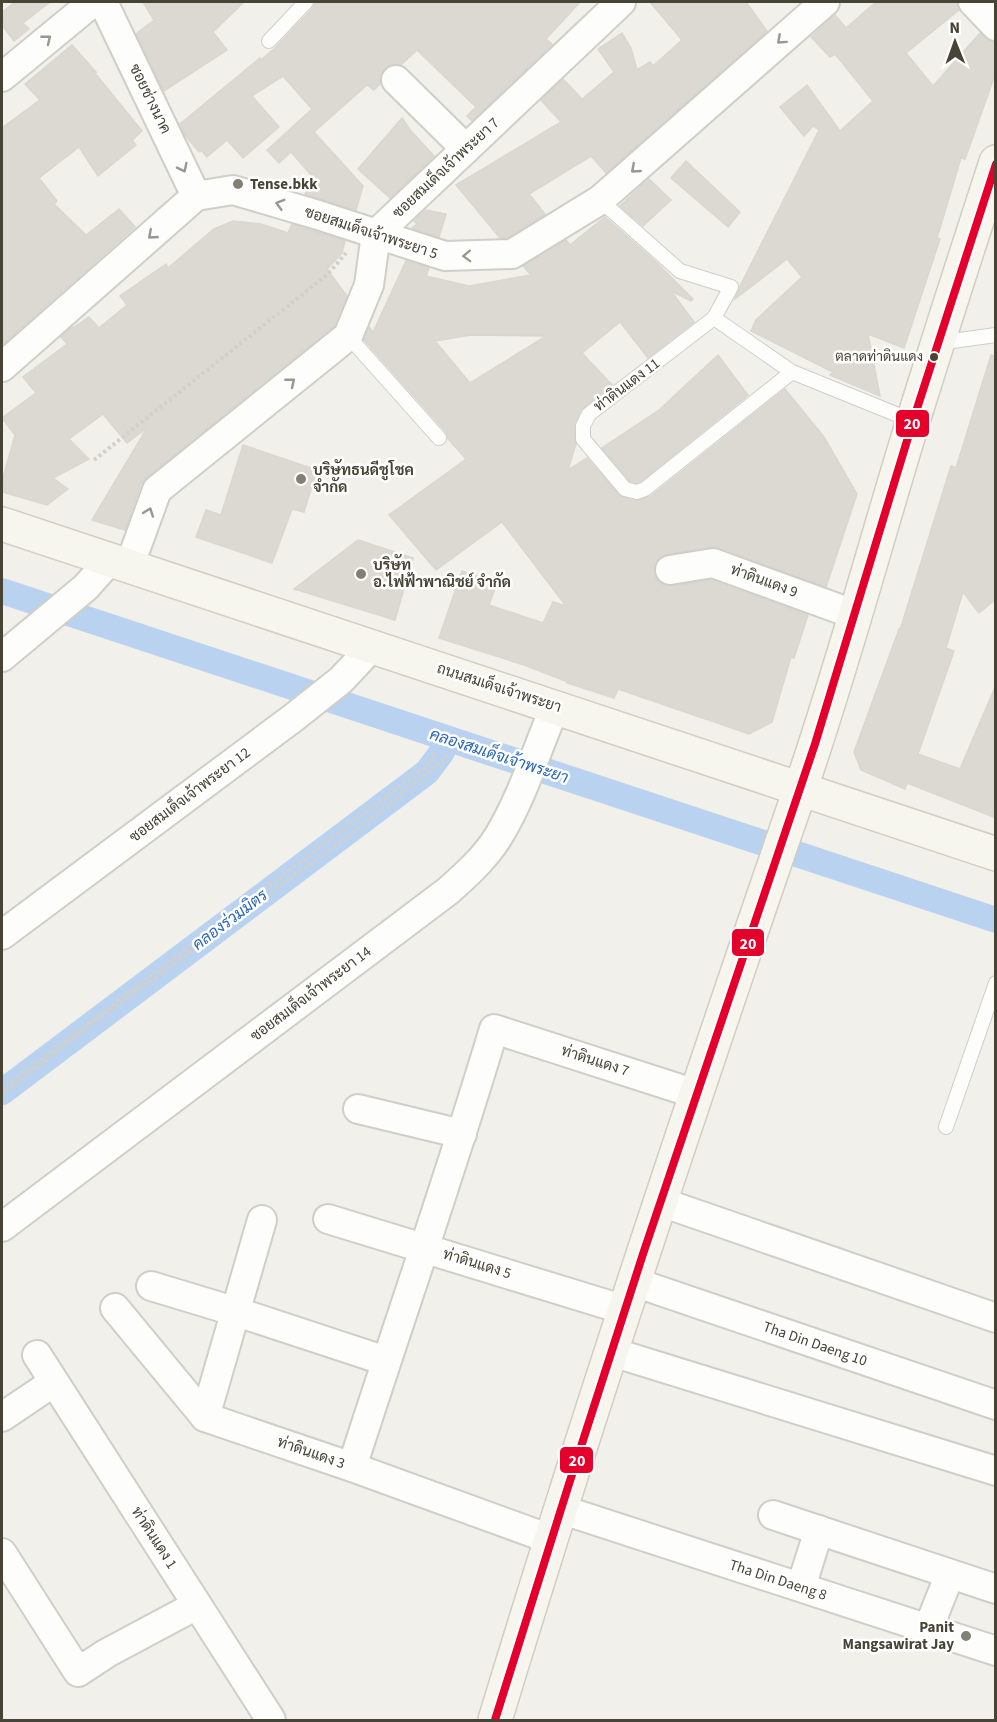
<svg xmlns="http://www.w3.org/2000/svg" width="997" height="1722" font-family="'Source Sans 3',Sarabun,sans-serif">
<rect width="100%" height="100%" fill="#f1f0ea"/>
<g fill="none" stroke-linecap="round" stroke-linejoin="round">
<g stroke="#b9d2f0" stroke-width="26">
<path d="M2,591L996,920"/>
<path d="M2,1092L427,772L442,752L446,739"/>
</g>
</g>
<g fill="#dbd9d2" stroke="#d9d7d0" stroke-width="1.5" fill-rule="evenodd">
<path d="M15,2H50L23,23L29,29L14,41L2,25V12Z"/>
<path d="M143,2H244L213,32L227,50L164,91L136,34L154,20Z"/>
<path d="M315,2H580L546,39L552,44L472,121L467,116L476,107L417,50L401,65L392,64L385,68L380,75V84L374,90L367,85L314,132L363,186L356,210L305,194L312,176L291,152L279,163L267,150L312,109L283,76L252,96L279,127L243,158L227,140L207,157L202,151L199,152L185,135L180,124L260,58L261,60L276,47L313,8Z"/>
<path d="M650,2H746L767,31L606,173L591,156L529,194L545,214L507,238H500L456,185L561,122L541,100L563,79L582,99L614,72L598,49L622,33L631,48L637,70L650,62L653,66L682,40Z"/>
<path d="M876,2H957L959,10L906,53L933,86L980,33L991,42H996V72L965,159L961,158L937,238L940,239L904,348L868,334L880,396L830,375L833,372L751,331L756,320L802,277L787,259L735,299L740,286L819,130L813,126L804,136L780,107L807,85L840,131L873,101L835,54L830,57L811,37L835,15L846,28Z"/>
<path d="M72,45L96,72H94L142,131L132,140L136,145L98,176L79,147L39,178L57,201L54,204L86,235L119,209L135,227L2,345V128L40,100L25,84Z"/>
<path d="M402,118L411,131L434,156L390,198L358,169Z"/>
<path d="M686,161L740,212L728,227L671,178Z"/>
<path d="M649,179L671,200L643,226L620,206Z"/>
<path d="M426,210L446,214L439,237L412,228L417,224L414,221Z"/>
<path d="M605,217L657,263L693,299L691,301L671,291L694,322L648,358L620,322L582,353L612,385L581,410L574,425L576,444L568,470L587,458L619,495L635,501L640,500L651,496L785,389L824,437L857,494L826,587L718,547H710L667,554L660,557L655,564L654,572L657,580L665,586H673L711,580L808,615L794,658L791,657L772,722L749,734L618,689L614,698L567,683L568,682L524,665L439,638L462,571L497,583L489,605L543,623L553,602L566,606L502,522L436,570L389,515L466,459L448,439L446,432L364,340L369,327L373,332L406,261L429,268L426,276L469,286L531,275L523,266L566,240L570,245ZM471,335L546,336L470,383L435,341Z"/>
<path d="M233,221L261,224L288,233L292,224L345,241L342,253L327,269L347,296L334,326L147,477L141,484L125,530L92,520L147,428L127,443L103,414L69,439L89,459L53,478L68,489L47,505L2,492V481L15,435L2,418L36,393L23,377L67,344L61,337L72,327L73,328L89,317L99,328L127,305L120,296L166,264L168,268L214,229Z"/>
<path d="M718,355L748,395L641,481L636,483L630,481L602,448L659,410Z"/>
<path d="M991,355L996,356V599L979,613L963,592L946,648L954,651L918,754L960,769L996,685V818L907,783L905,789L861,770L854,752L899,629L900,630L951,466L956,468Z"/>
<path d="M243,445L317,470L304,512L292,509L272,563L196,537L206,510L221,515Z"/>
<path d="M358,540L413,558L395,620L294,589Z"/>
</g>
<g fill="none" stroke-linecap="round" stroke-linejoin="round">
<g stroke="#cfcec7" stroke-width="16">
<g id="lane">
<path d="M269,41L306,2"/>
<path d="M600,200L680,271L731,287L714,318"/>
<path d="M348,336L439,438"/>
<path d="M938,343L996,335"/>
<path d="M792,372L645,489L637,492L625,489L583,439V426L589,414L714,318L792,372L913,421"/>
<path d="M946,1127L996,983"/>
</g>
</g>
<g stroke="#cfcec7" stroke-width="32">
<g id="street">
<path d="M103,2L196,196"/>
<path d="M973,2L996,26"/>
<path d="M2,77L93,2"/>
<path d="M396,80L466,149"/>
<path d="M2,367L196,196L233,190L318,215L445,256L512,254L600,200L825,2"/>
<path d="M129,567L157,490L348,336L369,285L376,234L621,2"/>
<path d="M670,570L713,563L856,615"/>
<path d="M2,657L86,587L110,560"/>
<path d="M2,935L293,718L341,680L372,647"/>
<path d="M358,1109L462,1134"/>
<path d="M661,1202L996,1318"/>
<path d="M328,1219L625,1310"/>
<path d="M2,1227L448,891C466,875 485,858 498,837C523,796 536,751 555,707"/>
<path d="M634,1282L996,1405"/>
<path d="M151,1286L237,1312L386,1361"/>
<path d="M115,1308L205,1417L352,1467L550,1539"/>
<path d="M612,1352L996,1471"/>
<path d="M37,1355L271,1720"/>
<path d="M2,1417L54,1382"/>
<path d="M205,1417L262,1220"/>
<path d="M352,1467C399,1321 450,1176 494,1029L696,1094"/>
<path d="M560,1509L996,1651"/>
<path d="M773,1515L996,1589"/>
<path d="M2,1553L78,1672L107,1653L197,1605"/>
<path d="M801,1587L819,1530"/>
<path d="M928,1629L950,1574"/>
</g>
</g>
<g stroke="#d1cec1" stroke-width="36">
<g id="secondary">
<path d="M2,524L996,854"/>
<path d="M495,1720C590,1408 693,1099 800,790C842,669 875,544 913,421C940,334 968,248 996,162"/>
</g>
</g>
<g stroke="#d1d0ca" stroke-width="4" stroke-dasharray="3 3" stroke-linecap="butt">
<path d="M94,460L328,274L346,253"/>
<path d="M2,1089L429,764L435,752"/>
<path d="M2,1095L85,1029L366,823L445,759L447,754"/>
</g>
<use href="#lane" stroke="#fdfdfc" stroke-width="14"/>
<use href="#street" stroke="#fdfdfc" stroke-width="28"/>
<use href="#secondary" stroke="#f7f6ee" stroke-width="33"/>
<g stroke="#fff" stroke-width="12">
<path id="bus-1" d="M495,1720L568,1487L643,1254L815,744L913,421L996,164"/>
</g>
<use href="#bus-1" stroke="#e4002b" stroke-width="8"/>
</g>
<defs><path id="oneway-chevron" d="M-2-3.5L2.5 0L-2 3.5" fill="none" stroke-width="1.6" stroke-linecap="round" stroke-linejoin="round" transform="scale(1.5)"/></defs>
<g stroke="#99978f">
<use href="#oneway-chevron" transform="translate(47 39) rotate(-39)"/>
<use href="#oneway-chevron" transform="translate(781 40) rotate(138)"/>
<use href="#oneway-chevron" transform="translate(183 168) rotate(64)"/>
<use href="#oneway-chevron" transform="translate(635 169) rotate(139)"/>
<use href="#oneway-chevron" transform="translate(280 204) rotate(-164)"/>
<use href="#oneway-chevron" transform="translate(152 235) rotate(139)"/>
<use href="#oneway-chevron" transform="translate(467 256) rotate(178)"/>
<use href="#oneway-chevron" transform="translate(291 382) rotate(-39)"/>
<use href="#oneway-chevron" transform="translate(149 512) rotate(-70)"/>
</g>
<g fill="#828074" stroke="#fff" stroke-width="2">
<circle cx="238" cy="184" r="6"/>
<circle cx="301" cy="479" r="6"/>
<circle cx="361" cy="574" r="6"/>
<circle cx="966" cy="1636" r="6"/>
</g>
<circle fill="#474335" stroke="#fff" stroke-width="2" cx="934" cy="357" r="5"/>
<g text-anchor="middle" dominant-baseline="central" stroke-width="5" stroke-linejoin="round" paint-order="stroke">
<g font-size="14" fill="#474335" stroke="#fff" text-anchor="end">
<text x="923" y="357">ตลาดท่าดินแดง</text>
</g>
<g font-size="15" fill="#474335" stroke="#fff">
<text transform="translate(150 99) rotate(64)">ซอยช่างนาค</text>
<text transform="translate(446 168) rotate(-43)">ซอยสมเด็จเจ้าพระยา 7</text>
<text transform="translate(371 233) rotate(18)">ซอยสมเด็จเจ้าพระยา 5</text>
<text transform="translate(627 385) rotate(-37)">ท่าดินแดง 11</text>
<text transform="translate(764 581) rotate(20)">ท่าดินแดง 9</text>
<text transform="translate(499 688) rotate(18)">ถนนสมเด็จเจ้าพระยา</text>
<text transform="translate(190 795) rotate(-37)">ซอยสมเด็จเจ้าพระยา 12</text>
<text transform="translate(311 994) rotate(-37)">ซอยสมเด็จเจ้าพระยา 14</text>
<text transform="translate(595 1061) rotate(18)">ท่าดินแดง 7</text>
<text transform="translate(477 1264) rotate(17)">ท่าดินแดง 5</text>
<text transform="translate(815 1344) rotate(19)">Tha Din Daeng 10</text>
<text transform="translate(311 1453) rotate(19)">ท่าดินแดง 3</text>
<text transform="translate(154 1538) rotate(57)">ท่าดินแดง 1</text>
<text transform="translate(778 1580) rotate(18)">Tha Din Daeng 8</text>
</g>
<g font-size="15" font-weight="bold" fill="#474335" stroke="#fff" text-anchor="start">
<text x="250" y="184">Tense.bkk</text>
<text x="313" y="470">บริษัทธนดีชูโชค<tspan x="313" dy="17">จำกัด</tspan></text>
<text x="373" y="565">บริษัท<tspan x="373" dy="17">อ.ไฟฟ้าพาณิชย์ จำกัด</tspan></text>
<text x="954" y="1627" text-anchor="end">Panit<tspan x="954" dy="17">Mangsawirat Jay</tspan></text>
</g>
<g font-size="16" font-style="italic" fill="#2a67b8" stroke="#fff">
<text transform="translate(499 756) rotate(18)">คลองสมเด็จเจ้าพระยา</text>
<text transform="translate(230 920) rotate(-37)">คลองร่วมมิตร</text>
</g>
</g>
<g stroke="#fff" stroke-width="2">
<rect x="895" y="409" width="35" height="29" rx="6" fill="#e4002b"/>
<rect x="731" y="928" width="34" height="29" rx="6" fill="#e4002b"/>
<rect x="559" y="1446" width="35" height="28" rx="6" fill="#e4002b"/>
</g>
<g font-size="16" text-anchor="middle" font-weight="bold" fill="#fff">
<text x="912" y="429">20</text>
<text x="748" y="949">20</text>
<text x="577" y="1466">20</text>
</g>
<rect width="997" height="1722" fill="none" stroke="#474335" stroke-width="6"/>
<g transform="translate(955 42) rotate(359)" stroke="#ffffff" stroke-width="4.5" paint-order="stroke">
<path d="M0-4.5L10 22L0 15L-10 22Z" fill="#474335"/>
<text y="-9" font-size="16" font-weight="bold" text-anchor="middle" fill="#474335">N</text>
</g>
</svg>
